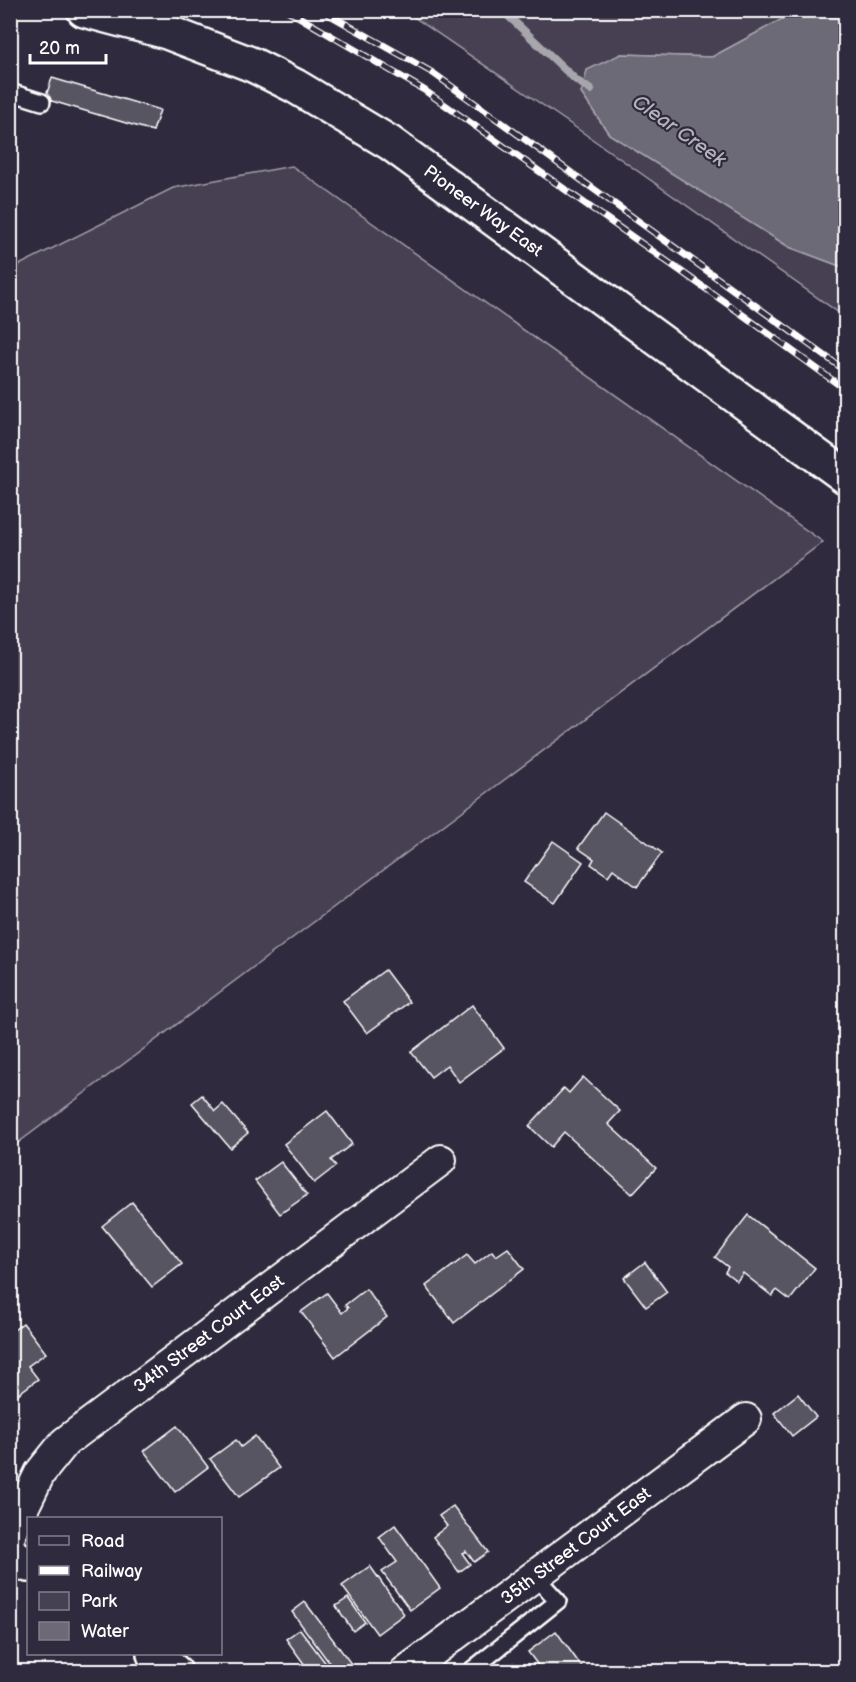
<svg xmlns="http://www.w3.org/2000/svg" width="856" height="1682" font-family="'Balsamiq Sans',sans-serif">
<rect width="100%" height="100%" fill="#2f2a3d"/>
<filter id="ink" filterUnits="userSpaceOnUse"><feTurbulence type="fractalNoise" baseFrequency=".0167" numOctaves="2"/><feDisplacementMap in="SourceGraphic" scale="12" xChannelSelector="R" yChannelSelector="G"/><feConvolveMatrix kernelMatrix="1 2 1 2 8 2 1 2 1" color-interpolation-filters="sRGB"/></filter>
<g filter="url(#ink)">
<g fill="#464152" stroke="#a2a0a8" stroke-width="1.5">
<path d="M405,11H797L712,57L621,54L581,93L609,134L789,247L845,268V317L585,134Z"/>
<path d="M292,166L823,542L11,1148V269L173,188Z"/>
</g>
<path fill="#6d6a77" stroke="#a7a6ad" stroke-width="1.5" d="M797,11H845V268L789,247L609,134L581,93L587,70L621,54L712,57Z"/>
<g fill="none" stroke-linecap="round" stroke-linejoin="round">
<path stroke="#a7a6ad" stroke-width="8" d="M502,10L576,80L591,90"/>
</g>
<g fill="#595564" stroke="#fff" stroke-width="1.5">
<path d="M52,78L160,110L153,131L45,99Z"/>
<path d="M604,812L662,853L637,887L613,869L608,876L591,864L594,859L578,848Z"/>
<path d="M553,841L583,862L555,903L524,882Z"/>
<path d="M385,970L409,1002L367,1033L343,1001Z"/>
<path d="M472,1005L504,1048L459,1082L447,1065L431,1077L411,1052Z"/>
<path d="M583,1077L620,1111L608,1124L656,1168L632,1194L564,1132L551,1147L529,1126L564,1088L569,1093Z"/>
<path d="M202,1095L215,1111L223,1104L248,1133L230,1148L192,1103Z"/>
<path d="M327,1111L352,1144L331,1160L336,1166L314,1183L284,1144Z"/>
<path d="M281,1162L307,1195L280,1214L255,1181Z"/>
<path d="M132,1202L182,1264L152,1287L102,1226Z"/>
<path d="M748,1215L815,1268L790,1300L777,1290L772,1296L743,1273L737,1281L725,1272L728,1267L715,1257Z"/>
<path d="M508,1248L524,1269L454,1323L426,1286L467,1255L475,1264L492,1251L496,1256Z"/>
<path d="M645,1262L667,1292L646,1307L624,1278Z"/>
<path d="M366,1289L387,1317L335,1357L301,1312L327,1293L342,1313L348,1308L345,1305Z"/>
<path d="M23,1323L46,1353L28,1366L38,1379L14,1397L10,1392V1333Z"/>
<path d="M798,1394L816,1417L792,1436L774,1413Z"/>
<path d="M177,1426L208,1467L175,1492L144,1451Z"/>
<path d="M255,1436L279,1468L239,1497L210,1459L236,1440L241,1447Z"/>
<path d="M453,1506L488,1552L474,1562L466,1551L462,1553L470,1564L459,1572L433,1537L447,1526L439,1516Z"/>
<path d="M395,1525L440,1588L410,1610L382,1572L397,1562L379,1537Z"/>
<path d="M370,1566L404,1614L377,1634L342,1586Z"/>
<path d="M348,1598L365,1622L353,1631L336,1606Z"/>
<path d="M305,1602L352,1665L343,1672H336L292,1612Z"/>
<path d="M300,1629L327,1665L319,1672H310L286,1639Z"/>
<path d="M556,1631L584,1670L582,1672H543L528,1652Z"/>
<path d="M513,1663L520,1672H503Z"/>
</g>
<g fill="none" stroke-linecap="round" stroke-linejoin="round">
<g stroke="#fff" stroke-width="20">
<g id="service">
<path d="M10,92L42,102"/>
<path d="M469,1672L558,1601L535,1576"/>
</g>
</g>
<g stroke="#fff" stroke-width="34">
<g id="minor">
<path d="M10,1535L40,1473L65,1442L441,1160"/>
<path d="M405,1672L746,1419"/>
</g>
</g>
<g stroke="#fff" stroke-width="38">
<g id="tertiary">
<path d="M10,1553L28,1565"/>
<path d="M154,1654L175,1672"/>
</g>
</g>
<g stroke="#fff" stroke-width="38">
<path id="secondary" d="M84,10L167,32L253,65L295,86L390,143L846,477"/>
</g>
<use href="#service" stroke="#2f2a3d" stroke-width="15"/>
<use href="#minor" stroke="#2f2a3d" stroke-width="30"/>
<use href="#tertiary" stroke="#2f2a3d" stroke-width="33"/>
<use href="#secondary" stroke="#2f2a3d" stroke-width="33"/>
<g stroke="#fff" stroke-width="7">
<g id="rail">
<path d="M287,10L424,90L743,315L846,390"/>
<path d="M321,10L433,73L846,371"/>
</g>
</g>
<use href="#rail" stroke="#2f2a3d" stroke-width="4.5" stroke-dasharray="14" stroke-linecap="butt"/>
</g>
</g>
<g text-anchor="middle" dominant-baseline="central" stroke-width="4.5" stroke-linejoin="round" paint-order="stroke">
<g font-size="18" fill="#fff" stroke="#2f2a3d">
<text transform="translate(483 211) rotate(36)">Pioneer Way East</text>
<text transform="translate(209 1334) rotate(-37)">34th Street Court East</text>
<text transform="translate(576 1546) rotate(-37)">35th Street Court East</text>
</g>
<g font-size="20" font-style="italic" fill="#b6b4bb" stroke="#2f2a3d">
<text transform="translate(679 131) rotate(35)">Clear Creek</text>
</g>
</g>
<rect width="856" height="1682" fill="none" stroke="#2f2a3d" stroke-width="36"/>
<rect x="18" y="18" width="820" height="1646" fill="none" stroke="#fff" stroke-width="2" filter="url(#ink)"/>
<rect x="27" y="1517" width="195" height="138" fill="#2f2a3d" stroke="#827f8b" stroke-width="1.5"/>
<rect x="39" y="1536" width="30" height="9" fill="#2f2a3d" stroke="#827f8b" stroke-width="1.5"/>
<text x="81" y="1547" font-size="18" fill="#ffffff">Road</text>
<rect x="39" y="1566" width="30" height="9" fill="#ffffff" stroke="#827f8b" stroke-width="1.5"/>
<text x="81" y="1577" font-size="18" fill="#ffffff">Railway</text>
<rect x="39" y="1592" width="30" height="18" fill="#464152" stroke="#827f8b" stroke-width="1.5"/>
<text x="81" y="1607" font-size="18" fill="#ffffff">Park</text>
<rect x="39" y="1622" width="30" height="18" fill="#6d6a77" stroke="#827f8b" stroke-width="1.5"/>
<text x="81" y="1637" font-size="18" fill="#ffffff">Water</text>
<path d="M30 54v9h76v-9" fill="none" stroke="#ffffff" stroke-width="3"/>
<text x="39" y="54" font-size="18" fill="#ffffff" stroke="#2f2a3d" stroke-width="4.5" paint-order="stroke">20 m</text>
</svg>
